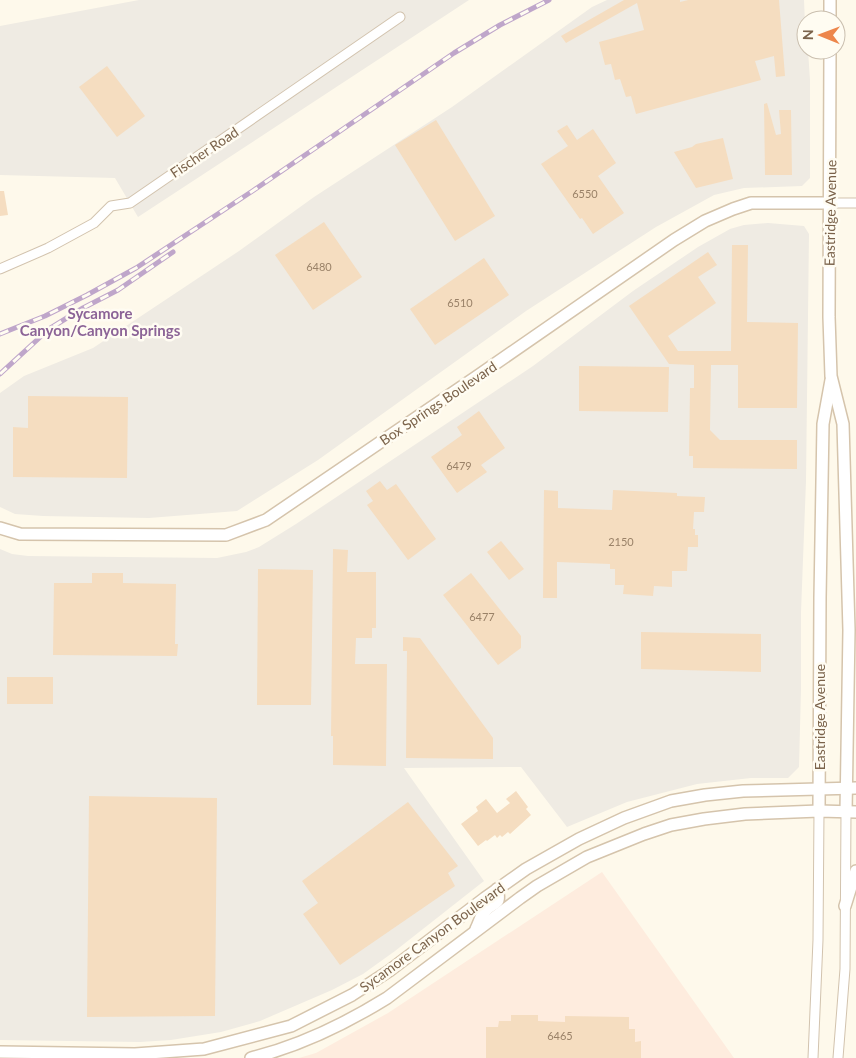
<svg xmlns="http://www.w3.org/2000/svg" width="856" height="1058" font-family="Lato,sans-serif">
<rect width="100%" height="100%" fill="#fef9eb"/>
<path fill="#feecde" d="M602,872L734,1058H299L316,1053L388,1013Z"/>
<g fill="#efebe3">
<path d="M139,0H469L138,217L115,178L0,175V26Z"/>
<path d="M607,0H804L806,50H808L810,80V178L802,186L744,188L714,195L656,227L526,311L318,460L237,511L149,518L43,516L15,514L0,507V393L24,376L93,348L239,251L314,197L452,107L592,7Z"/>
<path d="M768,223L804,226L809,234L806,481L801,612V689L799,767L788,778H751L697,784L627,802L567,827L521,767L404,768L484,881L395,951L363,974L332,990L260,1021L221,1032L171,1040L140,1042L0,1040V549L12,554L28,556L217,558L246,552L259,547L296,524L533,366L633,291L698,247L730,229L744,225Z"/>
</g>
<g fill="#f5ddc0">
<path d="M624,0H680V2L688,0H779L785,76L776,77L774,56L755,61L761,80L636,114L631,96L626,97L620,79L615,80L611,64L605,65L599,42L644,30L637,3L566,43L561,36Z"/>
<path d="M107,66L145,116L117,137L79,87Z"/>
<path d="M767,103L776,135L781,134L779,110H791L792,175H765L764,104Z"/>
<path d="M436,120L495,216L455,241L395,145Z"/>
<path d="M567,125L577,140L593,129L616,163L598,176L624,213L593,234L582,218L580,219L541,164L568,146L557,131Z"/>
<path d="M723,138L733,179L696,188L674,152L692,147L696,144Z"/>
<path d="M0,191H4L8,215L0,216Z"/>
<path d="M324,222L362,277L313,310L275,255Z"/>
<path d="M732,245H748L747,322L798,323L797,408H738V365H711L710,430L720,440H797V469L693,468V456H689L690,388H694V365L669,364L629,306L708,252L717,265L698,277L716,303L668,336L678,351H731Z"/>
<path d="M484,258L509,295L435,345L410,309Z"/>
<path d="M579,366L669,367L668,412L579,411Z"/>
<path d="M28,396L128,397L127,478L13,477V427L28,428Z"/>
<path d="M479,411L505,448L481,465L487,472L457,493L431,457L462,435L457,427Z"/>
<path d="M380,481L387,490L396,484L436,539L408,560L367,505L373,501L366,491Z"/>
<path d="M544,490L558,491V508L612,510L613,490L677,493V496L705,497L704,512H694L693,529H695V535H698V547H688L687,571H672V587L654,586L653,596L623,594L624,585H615V569H610V564L557,562V598H543Z"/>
<path d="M501,541L524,569L509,580L487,552Z"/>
<path d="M333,549L348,550L347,572H376V628H372V638H356L355,664H387L386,766L333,765V736H331Z"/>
<path d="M258,569L313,570L311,705H257Z"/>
<path d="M92,573H123V583L176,584L175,644H178L177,656L53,655L54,583H92Z"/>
<path d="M471,573L521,636V648L498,665L443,595Z"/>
<path d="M641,632L761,634V672L641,669Z"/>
<path d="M403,637L420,638L493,738V759L406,758L407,651H403Z"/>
<rect x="7" y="677" width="46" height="27"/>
<path d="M516,791L528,807L526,809L531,815L510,834L508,832L502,837L500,835L497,838L495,835L487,841L486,840L478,846L461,824L478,811L476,807L486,799L497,813L510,803L506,799Z"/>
<path d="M89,796L217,798L215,1016L87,1017Z"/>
<path d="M408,802L458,866L448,873L455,886L340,965L303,914L318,903L302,881Z"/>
<path d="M511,1015H538V1021L565,1022V1016L629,1017V1029H635V1042L641,1041V1058H486V1027H498L499,1021H511Z"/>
</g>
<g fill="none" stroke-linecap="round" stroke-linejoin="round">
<g stroke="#d2c3ae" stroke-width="11">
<g id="street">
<path d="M830,203H856"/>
<path d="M0,269L48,248L94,223L111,206L130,203L400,17"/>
<path d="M813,1058L818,940L819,811"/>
<path d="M838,1058L845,969L846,812"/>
</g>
</g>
<g stroke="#d5c4ac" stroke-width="14">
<g id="secondary">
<path d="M830,0V20"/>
<path d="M830,50L829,317L831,376L843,424L849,630L846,812"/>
<path d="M0,528L20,534L226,535L266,520L479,375L674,240L705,221L733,209L751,203H830"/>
<path d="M819,811L820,598L823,424L831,380"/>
<path d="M845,906L856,871"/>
<path d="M476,929C479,923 481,915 485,911C494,901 502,906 497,889"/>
<path d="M0,1052L135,1054L204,1049L291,1026L352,995L389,971L485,898L526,869L579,839L624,818L671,801L705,795L743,791L856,788"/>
<path d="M251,1058C300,1046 345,1024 387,998L520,898L537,886L587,857L644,834L671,825L704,819L745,814L819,811L856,812"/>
</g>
</g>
<use href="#street" stroke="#fff" stroke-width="9"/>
<use href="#secondary" stroke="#fff" stroke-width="11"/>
<g stroke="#bfa6ca" stroke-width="5">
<g id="rail">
<path d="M0,334L45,316L87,295L136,268L254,190L454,53L500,25L549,0"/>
<path d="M0,374L49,329L83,308L118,290L173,252"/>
</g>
</g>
<use href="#rail" stroke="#fffcf2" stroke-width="3" stroke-dasharray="9" stroke-linecap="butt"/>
</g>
<g text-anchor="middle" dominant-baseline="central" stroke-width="5" stroke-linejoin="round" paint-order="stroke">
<g font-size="11" fill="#9a8268">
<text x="585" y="193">6550</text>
<text x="319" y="266">6480</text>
<text x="460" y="302">6510</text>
<text x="459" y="465">6479</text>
<text x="621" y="541">2150</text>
<text x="482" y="616">6477</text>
<text x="560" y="1035">6465</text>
</g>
<g font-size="14" fill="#7b634b" stroke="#fffcf2">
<text transform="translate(204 152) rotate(-34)">Fischer Road</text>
<text transform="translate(830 213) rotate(-89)">Eastridge Avenue</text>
<text transform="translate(438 403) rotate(-34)">Box Springs Boulevard</text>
<text transform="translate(819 717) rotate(-90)">Eastridge Avenue</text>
<text transform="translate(432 937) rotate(-36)">Sycamore Canyon Boulevard</text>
</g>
<g font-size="15" font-weight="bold" fill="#8c6497" stroke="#fffcf2">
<text x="100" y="313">Sycamore<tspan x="100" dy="17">Canyon/Canyon Springs</tspan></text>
</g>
</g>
<g transform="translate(821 35) rotate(271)"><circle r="24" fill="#fffcf2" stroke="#cabfaf"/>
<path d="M0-4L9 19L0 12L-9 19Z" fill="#ed864b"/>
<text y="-8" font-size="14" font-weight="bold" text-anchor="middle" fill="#7b634b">N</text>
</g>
</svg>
